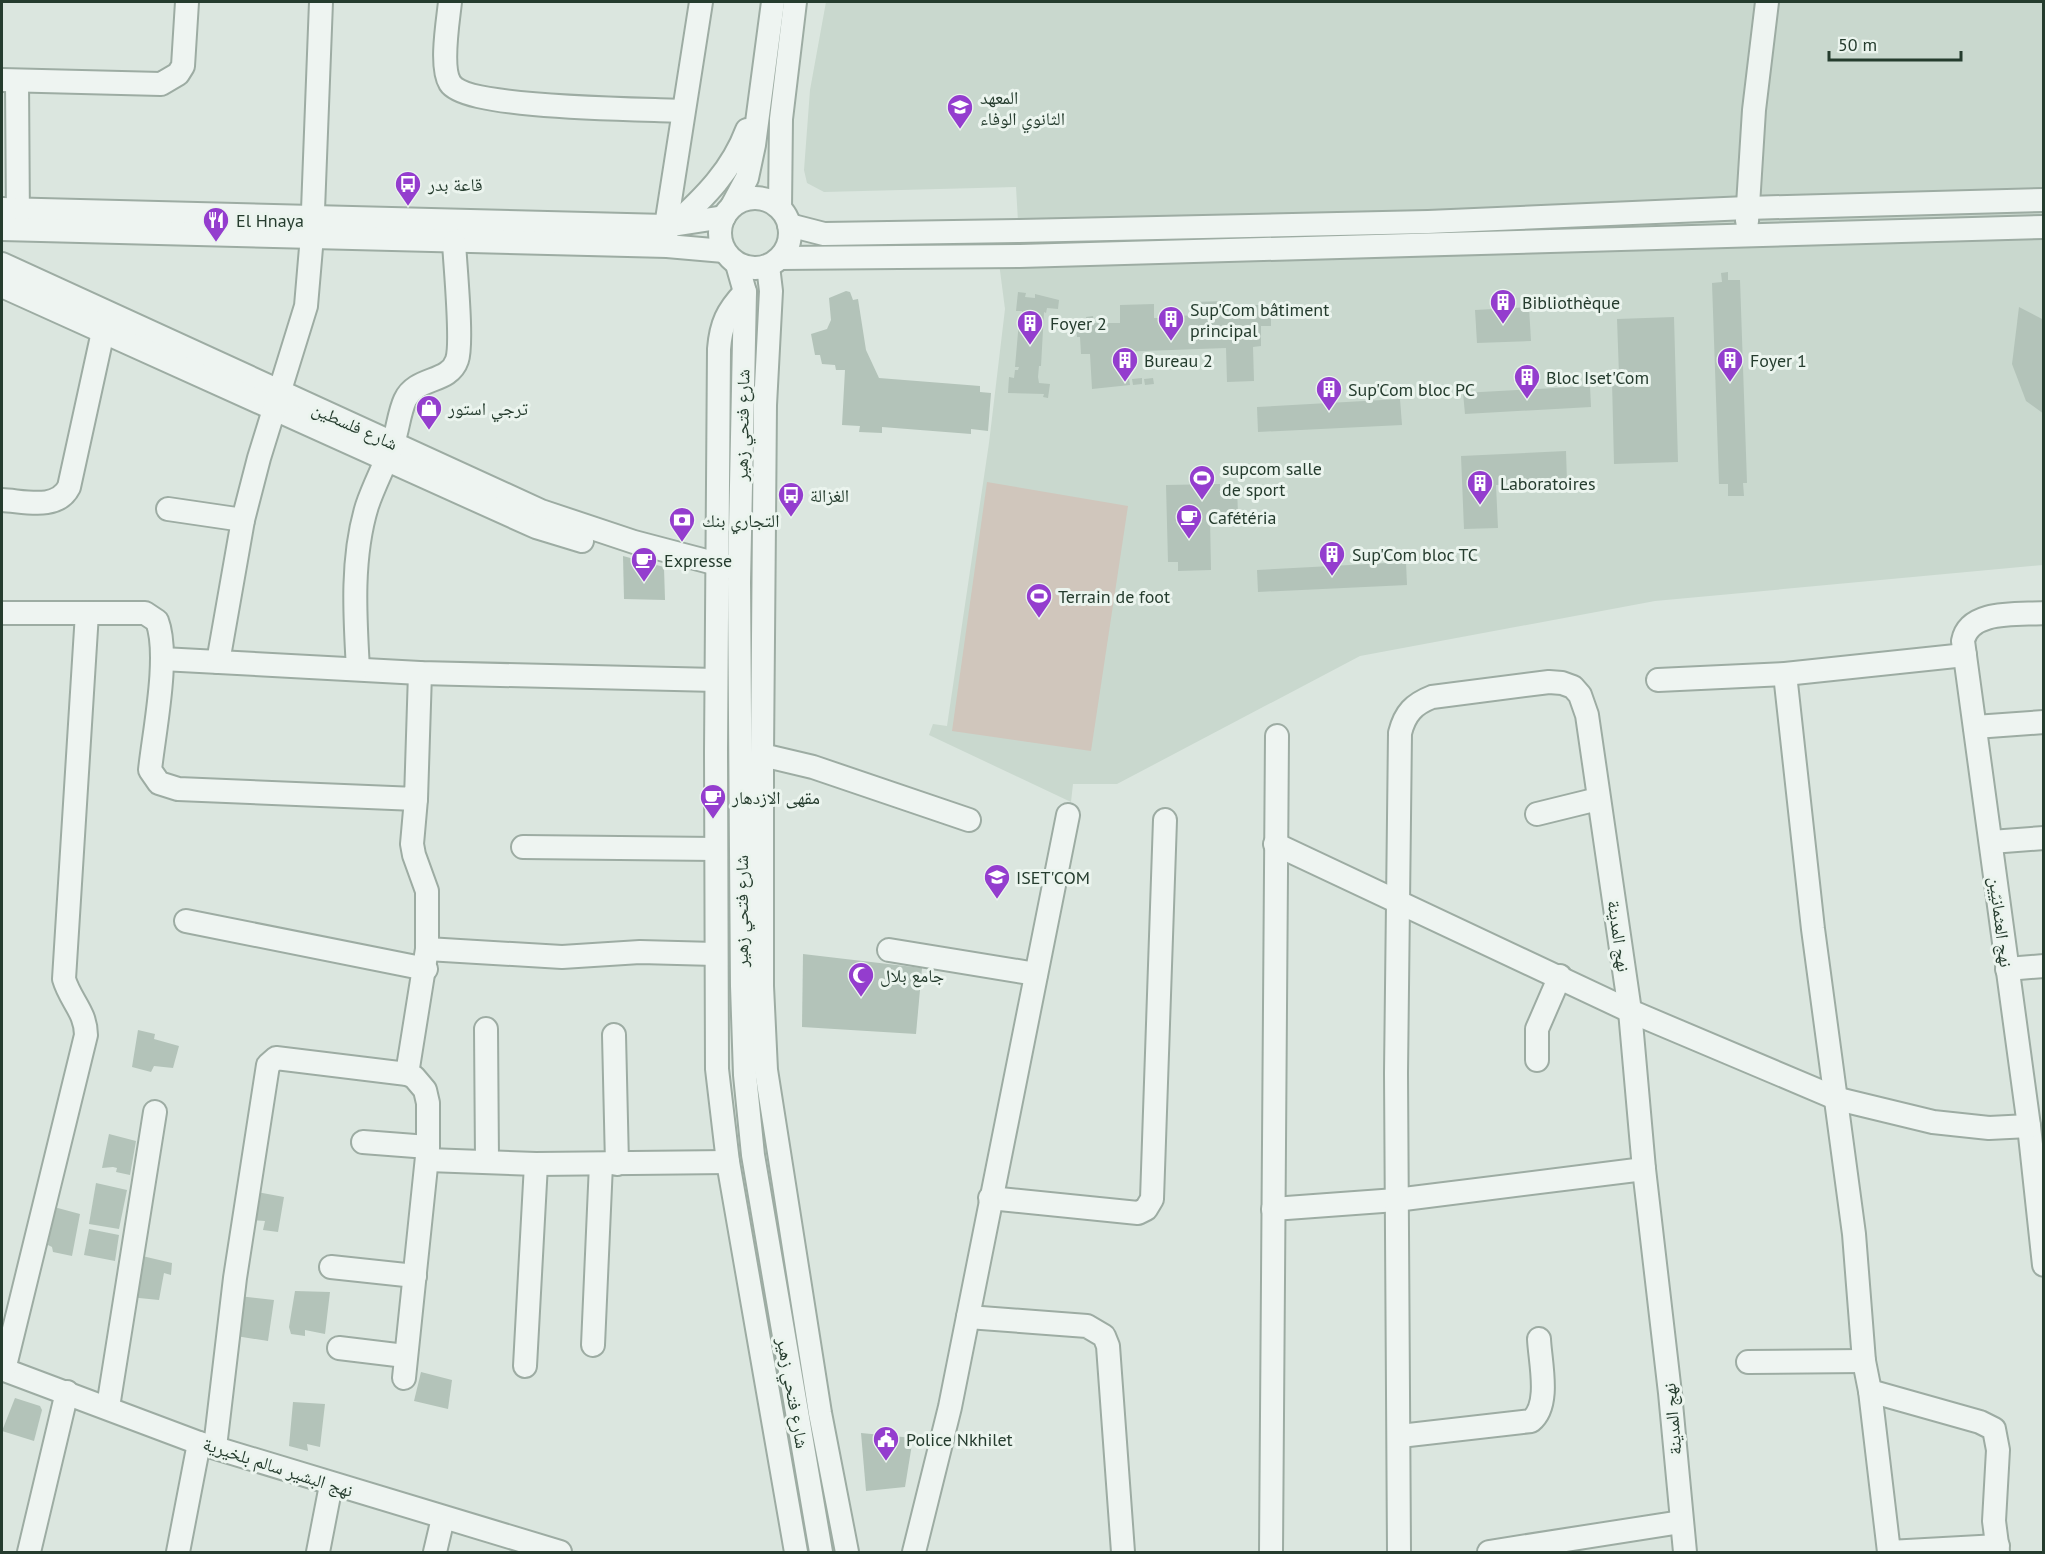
<svg xmlns="http://www.w3.org/2000/svg" width="2045" height="1554" font-family="'PT Sans','Noto Naskh Arabic',sans-serif">
<rect width="100%" height="100%" fill="#dbe6df"/>
<path fill="#c9d8ce" d="M826,2H2043V565L1655,601L1360,656L1117,784H1073L1071,802L929,735L933,724L947,726L989,443L1005,309L999,263L1020,256L1016,187L824,192L807,183L804,170L810,90Z"/>
<path fill="#d0c6bc" d="M987,482L1128,506L1091,751L952,731Z"/>
<g fill="#b3c3b9">
<path d="M1728,272V280H1740L1747,483H1743L1744,496H1728V484H1719L1712,283L1722,282L1721,273Z"/>
<path d="M846,291L850,292L853,300L858,299L866,350L879,378L980,386V392L991,393L988,431L971,429V434L882,427V433L859,432L860,426L842,425L845,370H836L835,365L822,364L820,355H815L811,334L827,329L831,320L829,298Z"/>
<path d="M1018,292L1026,293L1025,297L1035,298V294L1059,300L1058,309L1047,308L1046,313L1044,312L1041,366H1039L1038,377L1039,383L1050,384L1048,398L1043,397L1044,394L1008,393L1009,377L1014,378L1015,370H1018L1019,367H1015L1019,321H1023V316L1022,311H1016Z"/>
<path d="M1226,301L1227,317L1252,316L1251,305H1263V311L1271,310V326H1261V346L1253,347L1254,381L1227,382L1226,348L1144,351L1121,352L1122,380L1129,379L1130,385L1092,389L1090,354H1081L1080,337H1077L1076,324L1086,323V317L1093,316L1094,323H1120V305L1154,304V318H1166V312L1182,311V316L1192,315V302Z"/>
<path d="M1529,307L1531,341L1477,343L1475,310Z"/>
<path d="M2019,307L2044,320V414L2026,401L2012,364Z"/>
<path d="M1674,317L1678,462L1614,464L1612,381L1619,375L1617,319Z"/>
<path d="M1142,378V384L1133,385L1132,379Z"/>
<path d="M1153,378L1154,384L1145,385L1144,379Z"/>
<path d="M1590,386L1591,407L1465,414L1463,393Z"/>
<path d="M1400,399L1402,425L1258,432L1257,407Z"/>
<path d="M1566,451L1567,482L1496,485L1498,528L1464,529L1461,456Z"/>
<path d="M1220,484V489L1237,488L1238,514L1210,518L1211,570L1178,571V562H1168L1166,485Z"/>
<path d="M623,556L664,567L665,600L624,599Z"/>
<path d="M1406,562L1407,585L1258,592L1257,570Z"/>
<path d="M803,954L922,968L916,1034L802,1027Z"/>
<path d="M138,1030L155,1034L154,1039L179,1046L173,1068L154,1066L151,1072L132,1067Z"/>
<path d="M109,1134L136,1141L130,1175L116,1172L117,1168L113,1167L102,1168Z"/>
<path d="M96,1183L127,1190L119,1229L89,1224Z"/>
<path d="M257,1192L284,1197L278,1232L263,1230L265,1221L252,1220Z"/>
<path d="M54,1207L80,1214L72,1256L53,1252L52,1247L48,1245Z"/>
<path d="M89,1229L119,1235L115,1261L84,1255Z"/>
<path d="M138,1255L172,1263L171,1275L164,1273L159,1300L129,1297Z"/>
<path d="M295,1291L330,1292L325,1334L305,1330V1336L291,1334L289,1327Z"/>
<path d="M239,1296L274,1300L268,1341L236,1336Z"/>
<path d="M421,1372L452,1380L448,1409L414,1401Z"/>
<path d="M15,1398L40,1406L42,1410L34,1441L2,1431Z"/>
<path d="M293,1402L325,1404L320,1447L307,1444L308,1451L289,1446Z"/>
<path d="M861,1433L913,1438L905,1487L866,1491Z"/>
</g>
<g fill="none" stroke-linecap="round" stroke-linejoin="round">
<g stroke="#9daca3" stroke-width="26">
<g id="minor">
<path d="M450,2C448,21 440,67 450,83C466,109 646,109 683,111"/>
<path d="M2,80L161,84L178,74L183,66L187,2"/>
<path d="M17,81L18,224"/>
<circle cx="755" cy="233" r="35"/>
<path d="M732,206L747,178L754,145L773,2"/>
<path d="M780,208L781,119L795,2"/>
<path d="M2,209L666,226L724,217"/>
<path d="M1747,221L1754,110L1767,2"/>
<path d="M674,225C705,197 732,170 747,130"/>
<path d="M789,225L824,234L1019,231L1428,222L1747,208L2044,200"/>
<path d="M2,229L667,246L724,251"/>
<path d="M666,240V226L701,2"/>
<path d="M780,258L1020,256L2044,227"/>
<path d="M2,264L541,511L634,542L729,567"/>
<path d="M737,264L745,292L739,582L742,986L745,1075L753,1155L821,1552"/>
<path d="M768,266L771,291L765,405L762,755V986L766,1070L820,1413L847,1552"/>
<path d="M2,286L536,527L582,541"/>
<path d="M745,292C727,311 721,324 719,349L716,751L717,1069L728,1162L796,1552"/>
<path d="M2,500C24,501 57,511 69,487L106,318"/>
<path d="M168,509L243,520"/>
<path d="M2,613H145L157,621C170,655 154,732 150,770L159,783L178,789L416,799L420,673"/>
<path d="M2044,613C2019,615 1969,609 1963,641L2029,1126L2044,1265"/>
<path d="M162,659L420,673L716,680"/>
<path d="M218,662L243,520L259,458L306,306L312,236L321,2"/>
<path d="M358,669C355,617 351,558 367,506C374,485 385,465 393,443C398,429 399,413 405,400C416,376 449,384 457,360C463,343 455,265 454,242"/>
<path d="M1785,674L1813,929L1854,1234L1864,1361L1870,1391L1889,1552L1998,1546"/>
<path d="M1658,680L1785,674L1965,655"/>
<path d="M1975,727L2044,722"/>
<path d="M762,755L813,767L969,820"/>
<path d="M1537,814L1598,799"/>
<path d="M1991,842L2044,838"/>
<path d="M1275,844L1630,1011L1838,1099L1933,1122L1989,1128L2029,1126"/>
<path d="M523,847L716,849"/>
<path d="M186,921L426,969"/>
<path d="M427,949L562,957L640,952L715,954"/>
<path d="M889,950L1036,974"/>
<path d="M2007,969L2044,966"/>
<path d="M486,1029L487,1161"/>
<path d="M614,1035L617,1164"/>
<path d="M1537,1060V1029L1560,976"/>
<path d="M407,1074L427,949V891L414,855L412,844L416,799"/>
<path d="M363,1142L428,1147"/>
<path d="M428,1160L536,1164L728,1162"/>
<path d="M990,1198L1138,1213L1146,1209L1152,1199L1165,820"/>
<path d="M1273,1209L1396,1200L1644,1169"/>
<path d="M331,1267L415,1276"/>
<path d="M968,1317L1087,1326L1104,1336L1108,1346L1123,1552"/>
<path d="M593,1345L601,1164"/>
<path d="M339,1348L405,1356"/>
<path d="M1748,1362L1864,1361"/>
<path d="M525,1366L536,1164"/>
<path d="M2,1369L199,1443L560,1552"/>
<path d="M4,1370L86,1035C86,1012 70,1000 64,979L87,613"/>
<path d="M1870,1391L1980,1422L1994,1429L1998,1450L1994,1521L1998,1552"/>
<path d="M108,1407L155,1112"/>
<path d="M1400,1436L1531,1421C1551,1405 1540,1362 1539,1339"/>
<path d="M215,1447L235,1278L268,1065L276,1058L407,1074L414,1077L425,1090L428,1103V1147L404,1378"/>
<path d="M29,1552L67,1392"/>
<path d="M178,1552L199,1443"/>
<path d="M318,1552L331,1485"/>
<path d="M435,1552L443,1518"/>
<path d="M914,1552L950,1407L1068,815"/>
<path d="M1271,1552L1277,736"/>
<path d="M1399,1552L1396,1073L1400,733C1405,713 1414,704 1432,697L1549,682L1562,683L1573,687L1580,695L1587,715L1630,1011L1644,1169L1670,1393L1685,1552"/>
<path d="M1489,1552L1681,1522"/>
</g>
</g>
<use href="#minor" stroke="#eef4f1" stroke-width="22"/>
</g>
<defs>
<g id="school-pin" transform="scale(1.35)"><path d="M0 17L-7.5 6A9.5 9.5 0 1 1 7.5 6Z" fill="#943dce" stroke="#ebf4ee"/><path d="M0-5L7-2L0 1L-7-2ZM-4 1L0 2.5L4 1V4Q0 6-4 4Z" fill="#fff"/></g>
<g id="bus-pin" transform="scale(1.35)"><path d="M0 17L-7.5 6A9.5 9.5 0 1 1 7.5 6Z" fill="#943dce" stroke="#ebf4ee"/><path d="M-5-6H5V4H4V6H2V4H-2V6H-4V4H-5ZM-3.5-4V0h7V-4ZM-3.5 1.2v1.5H-2V1.2ZM2 1.2v1.5H3.5V1.2Z" fill="#fff"/></g>
<g id="restaurant-pin" transform="scale(1.35)"><path d="M0 17L-7.5 6A9.5 9.5 0 1 1 7.5 6Z" fill="#943dce" stroke="#ebf4ee"/><path d="M-5-6h1v4h1v-4h1v4h1v-4h1v5L-1.5 .5V6h-2V.5L-5-1ZM5-6V6H3V1.5H1.5Q1.5-4 5-6Z" fill="#fff"/></g>
<g id="building-pin" transform="scale(1.35)"><path d="M0 17L-7.5 6A9.5 9.5 0 1 1 7.5 6Z" fill="#943dce" stroke="#ebf4ee"/><path d="M-4-6H4V6H1V3H-1V6H-4ZM-2.5-4.3h1.7v1.8h-1.7ZM.8-4.3h1.7v1.8H.8ZM-2.5-1h1.7V.8h-1.7ZM.8-1h1.7V.8H.8Z" fill="#fff"/></g>
<g id="shop-pin" transform="scale(1.35)"><path d="M0 17L-7.5 6A9.5 9.5 0 1 1 7.5 6Z" fill="#943dce" stroke="#ebf4ee"/><path d="M-5-2.5h2.3a2.7 3.5 0 0 1 5.4 0H5L5.5 6h-11ZM-1.5-2.5h3a1.5 2.3 0 0 0-3 0Z" fill="#fff"/></g>
<g id="stadium-pin" transform="scale(1.35)"><path d="M0 17L-7.5 6A9.5 9.5 0 1 1 7.5 6Z" fill="#943dce" stroke="#ebf4ee"/><path d="M0-5a6.5 5 0 1 0 0 10a6.5 5 0 1 0 0-10ZM-3.5-1.8h7v3.6h-7Z" fill="#fff"/></g>
<g id="cafe-pin" transform="scale(1.35)"><path d="M0 17L-7.5 6A9.5 9.5 0 1 1 7.5 6Z" fill="#943dce" stroke="#ebf4ee"/><path d="M-5.5-4.5H6V0H3Q3 3.5 0 3.5H-2.5Q-5.5 3.5-5.5 0ZM3-3.2v2h1.7v-2ZM-6 4.5H4V6H-6Z" fill="#fff"/></g>
<g id="bank-pin" transform="scale(1.35)"><path d="M0 17L-7.5 6A9.5 9.5 0 1 1 7.5 6Z" fill="#943dce" stroke="#ebf4ee"/><path d="M-6-4H6V4H-6ZM0-2.3a2.3 2.3 0 1 0 0 4.6a2.3 2.3 0 1 0 0-4.6Z" fill="#fff"/></g>
<g id="mosque-pin" transform="scale(1.35)"><path d="M0 17L-7.5 6A9.5 9.5 0 1 1 7.5 6Z" fill="#943dce" stroke="#ebf4ee"/><path d="M3.5-4.9A6 6 0 1 0 3.5 4.9A5 5 0 1 1 3.5-4.9Z" fill="#fff"/></g>
<g id="civic-pin" transform="scale(1.35)"><path d="M0 17L-7.5 6A9.5 9.5 0 1 1 7.5 6Z" fill="#943dce" stroke="#ebf4ee"/><path d="M-.6-6.5H3V-4.5H.6V-3L4-1V1h2V6H-6V1h2V-1L-.6-3ZM-1.2 2.5V6h2.4V2.5Z" fill="#fff"/></g>
</defs>
<g fill-rule="evenodd">
<use href="#school-pin" x="960" y="107"/>
<use href="#bus-pin" x="408" y="184"/>
<use href="#restaurant-pin" x="216" y="220"/>
<use href="#building-pin" x="1503" y="302"/>
<use href="#building-pin" x="1171" y="319"/>
<use href="#building-pin" x="1030" y="323"/>
<use href="#building-pin" x="1125" y="360"/>
<use href="#building-pin" x="1730" y="360"/>
<use href="#building-pin" x="1527" y="377"/>
<use href="#building-pin" x="1329" y="389"/>
<use href="#shop-pin" x="429" y="408"/>
<use href="#stadium-pin" x="1202" y="478"/>
<use href="#building-pin" x="1480" y="483"/>
<use href="#bus-pin" x="791" y="495"/>
<use href="#cafe-pin" x="1189" y="517"/>
<use href="#bank-pin" x="682" y="520"/>
<use href="#building-pin" x="1332" y="554"/>
<use href="#cafe-pin" x="644" y="560"/>
<use href="#stadium-pin" x="1039" y="596"/>
<use href="#cafe-pin" x="713" y="797"/>
<use href="#school-pin" x="997" y="877"/>
<use href="#mosque-pin" x="861" y="975"/>
<use href="#civic-pin" x="886" y="1439"/>
</g>
<g text-anchor="middle" dominant-baseline="central" stroke-width="6" stroke-linejoin="round" paint-order="stroke">
<g font-size="18" fill="#253c2e" stroke="#ebf4ee" text-anchor="start">
<text x="980" y="97">المعهد<tspan x="980" dy="21">الثانوي الوفاء</tspan></text>
<text x="428" y="184">قاعة بدر</text>
<text x="236" y="220">El Hnaya</text>
<text x="1522" y="302">Bibliothèque</text>
<text x="1190" y="309">Sup'Com bâtiment<tspan x="1190" dy="21">principal</tspan></text>
<text x="1050" y="323">Foyer 2</text>
<text x="1144" y="360">Bureau 2</text>
<text x="1750" y="360">Foyer 1</text>
<text x="1546" y="377">Bloc Iset'Com</text>
<text x="1348" y="389">Sup'Com bloc PC</text>
<text x="448" y="408">ترجي استور</text>
<text x="1222" y="468">supcom salle<tspan x="1222" dy="21">de sport</tspan></text>
<text x="1500" y="483">Laboratoires</text>
<text x="810" y="495">الغزالة</text>
<text x="1208" y="517">Cafétéria</text>
<text x="702" y="520">التجاري بنك</text>
<text x="1352" y="554">Sup'Com bloc TC</text>
<text x="664" y="560">Expresse</text>
<text x="1058" y="596">Terrain de foot</text>
<text x="732" y="797">مقهى الازدهار</text>
<text x="1016" y="877">ISET'COM</text>
<text x="880" y="975">جامع بلال</text>
<text x="906" y="1439">Police Nkhilet</text>
</g>
<g font-size="18" fill="#253c2e" stroke="#ebf4ee">
<text transform="translate(742 425) rotate(-89)">شارع فتحي زهير</text>
<text transform="translate(355 426) rotate(24)">شارع فلسطين</text>
<text transform="translate(741 911) rotate(-90)">شارع فتحي زهير</text>
<text transform="translate(2001 922) rotate(83)">نهج العثمانيّين</text>
<text transform="translate(1619 936) rotate(82)">نهج المدينة</text>
<text transform="translate(793 1393) rotate(80)">شارع فتحي زهير</text>
<text transform="translate(1672 1419) rotate(-95)">نهج المدينة</text>
<text transform="translate(278 1467) rotate(18)">نهج البشير سالم بلخيرية</text>
</g>
</g>
<rect width="2045" height="1554" fill="none" stroke="#253c2e" stroke-width="6"/>
<path d="M1829 51v9h132v-9" fill="none" stroke="#253c2e" stroke-width="3"/>
<text x="1838" y="51" font-size="18" fill="#253c2e" stroke="#ebf4ee" stroke-width="4.5" paint-order="stroke">50 m</text>
</svg>
